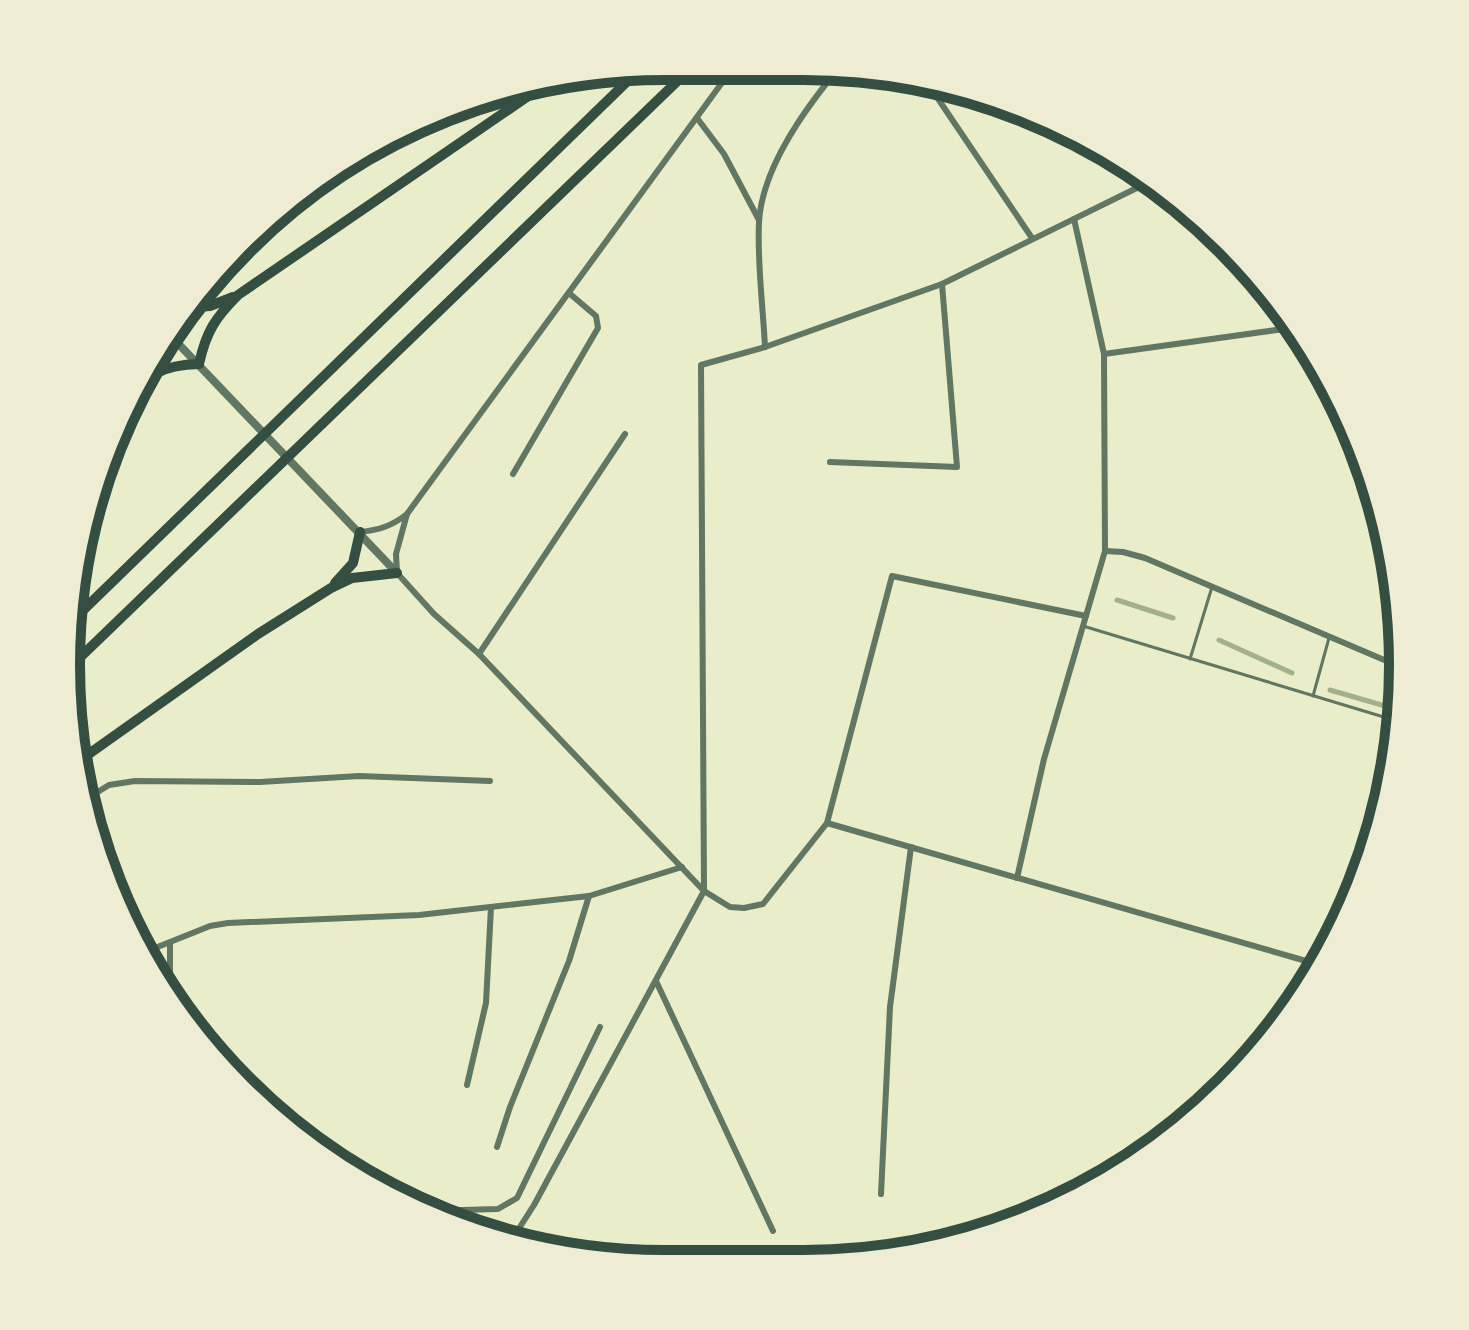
<svg xmlns="http://www.w3.org/2000/svg" width="1469" height="1330" font-family="'Alegreya Sans',sans-serif">
<rect width="100%" height="100%" fill="#e9edc9"/>
<g fill="none" stroke-linecap="round" stroke-linejoin="round">
<g stroke="#a3b18a" stroke-width="5">
<path d="M1117,600L1173,618"/>
<path d="M1219,640L1292,673"/>
<path d="M1330,690L1399,710"/>
</g>
<path stroke="#a3b18a" stroke-width="28" d="M579,1257L592,1259"/>
<g stroke="#617663" stroke-width="3">
<path d="M1083,626L1397,721"/>
<path d="M1190,659L1212,587"/>
<path d="M1313,696L1329,638"/>
<path d="M1353,902L1384,794L1390,786"/>
</g>
<g stroke="#617663" stroke-width="6">
<path d="M924,78L1032,238"/>
<path d="M697,118L724,154L759,220"/>
<path d="M765,347C763,306 757,263 759,222C762,169 802,113 834,74"/>
<path d="M1104,354L1298,327"/>
<path d="M830,462L957,467L942,284"/>
<path d="M513,474L598,328L596,316L569,293"/>
<path d="M407,514L396,554L397,573L434,614L479,654L704,891L730,907L744,908L763,904L827,823L1320,965"/>
<path d="M360,532C379,530 392,526 407,514L732,69"/>
<path d="M1105,551L1123,552L1145,558L1403,668"/>
<path d="M479,654L625,434"/>
<path d="M83,801L109,785L135,781L260,782L359,776L490,781"/>
<path d="M827,823L892,576L1086,616"/>
<path d="M1017,878L1044,759L1105,551L1104,354L1074,219"/>
<path d="M170,944V996"/>
<path d="M145,952L210,926L228,923L419,915L589,896L682,867"/>
<path d="M656,981L773,1231"/>
<path d="M467,1085L486,1003L491,907"/>
<path d="M497,1147L510,1107L569,961L589,896"/>
<path d="M881,1194L890,1007L911,847"/>
<path d="M425,1211L498,1209L517,1198L600,1027"/>
<path d="M511,1241L534,1205L704,891L701,365L765,347L942,284L1153,180"/>
</g>
<path stroke="#617663" stroke-width="8" d="M169,334L397,573"/>
<g stroke="#344e41" stroke-width="10">
<path d="M185,308L210,306L233,297"/>
<path d="M127,402C148,373 164,365 199,364C206,332 215,318 238,295L556,77"/>
<path d="M335,583L353,563L360,532"/>
<path d="M72,621L641,68"/>
<path d="M67,670L692,67"/>
<path d="M76,763L258,634L331,588L352,578L397,573"/>
</g>
</g>
<path d="M0 0H1469V1330H0ZM665 80H804A585 585 0 0 1 1389 665V665A585 585 0 0 1 804 1250H665A585 585 0 0 1 80 665V665A585 585 0 0 1 665 80Z" fill="#eeecd3" fill-rule="evenodd"/>
<path fill="none" stroke="#344e41" stroke-width="10" d="M665 80H804A585 585 0 0 1 1389 665V665A585 585 0 0 1 804 1250H665A585 585 0 0 1 80 665V665A585 585 0 0 1 665 80Z"/>
</svg>
